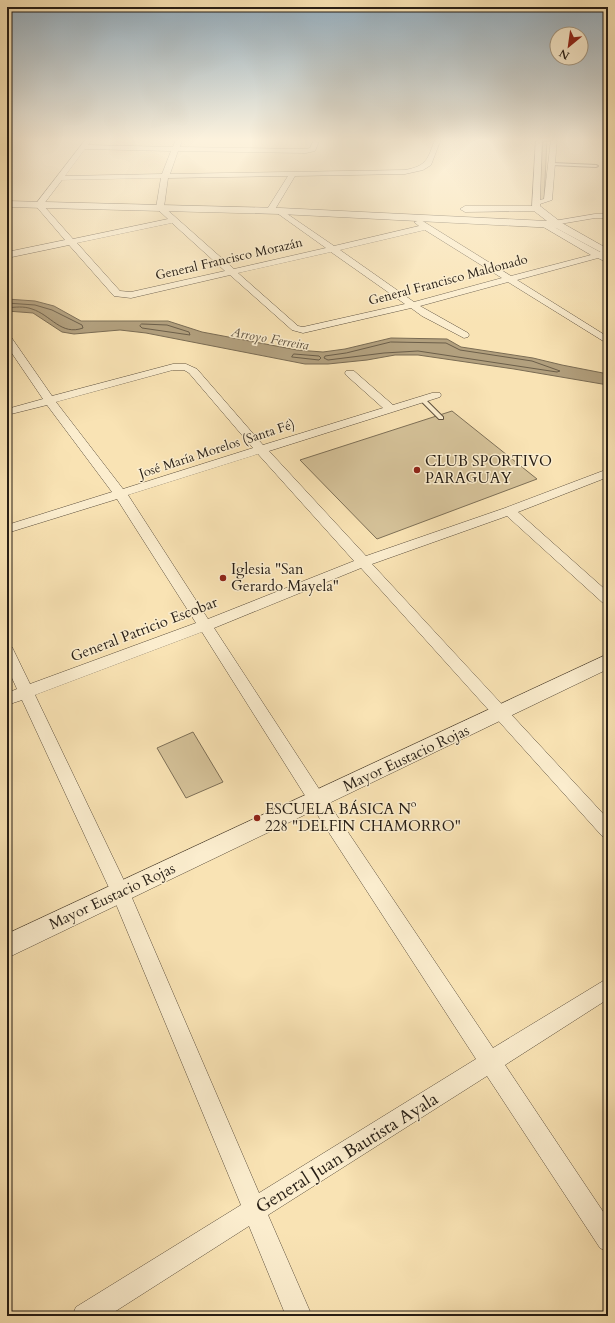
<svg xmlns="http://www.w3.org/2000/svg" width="615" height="1323" font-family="Cardo,serif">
<rect width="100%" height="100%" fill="#f9e3b4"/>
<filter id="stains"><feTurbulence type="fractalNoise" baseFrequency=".005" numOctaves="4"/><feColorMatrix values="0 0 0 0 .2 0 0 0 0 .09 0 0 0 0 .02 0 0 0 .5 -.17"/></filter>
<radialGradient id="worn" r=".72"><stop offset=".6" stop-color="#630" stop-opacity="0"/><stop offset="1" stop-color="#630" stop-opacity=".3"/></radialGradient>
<g fill="#d5c299" stroke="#7e7057">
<path d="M543,139H547L544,201L539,200Z"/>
<path d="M452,411L537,479L377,539L300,460Z"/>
<path d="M193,732L223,782L186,798L157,748Z"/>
</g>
<path fill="#b2a07e" stroke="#7a6c54" d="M7,299L35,301L54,306L81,321H168L202,332L297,350L323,352L345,349L391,338L447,339L461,347L533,358L562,365L608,374V385L514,369L418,355H395L367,360L328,364H305L146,333L120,330L74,334L62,332L33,313L7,311Z"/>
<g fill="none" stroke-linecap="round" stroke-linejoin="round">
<g stroke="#6c5f4a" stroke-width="1">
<path d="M7,303L35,305L52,310L82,325L83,328C61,336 51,315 32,309C24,306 15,307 7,308"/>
<path d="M142,324L167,325L189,332L190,335L142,328L140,326Z"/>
<path d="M391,342L446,343L460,350L532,361L560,371L557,372L418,351L384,353L328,360L324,358L325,356L346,353Z"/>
<path d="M294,354L319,356L321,358L319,360L292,357Z"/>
</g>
<g stroke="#5c4f3d" stroke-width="2">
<g id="service">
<path d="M553,163L596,165L598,166L596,167L552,165Z"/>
<path d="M422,397L424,398L443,417V419H439L419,399Z"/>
</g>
</g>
<g stroke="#5c4f3d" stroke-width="1">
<g id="minor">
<path d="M86,139H92L88,145L173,147L176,139H182L180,147L306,149L310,148L314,139H320L315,151L306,153L178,151L170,174L405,170C427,166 428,159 435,139H441L431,165L423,170L405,174L295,176L274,211L270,213L266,211L288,176L168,178L164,207L234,269L326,248L277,213L276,211L280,209L334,246L419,226L414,222L421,220L511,276L591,255L540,225L544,223H547L600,252L608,251L606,256L608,259L604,261L598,258L517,280L608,337V344L508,282L420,306L468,333L469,335L468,337L464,338L422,316L411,308L303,333L292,330L230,275L131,298L114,296L69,245L7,258V252L65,240L35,205ZM85,149L171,151L162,174L65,176ZM161,178L156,208L168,219L73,239L43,205L62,180ZM172,223L225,271L131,292L120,291L77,243ZM425,230L502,278L414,302L340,250ZM331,252L405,304L303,327L298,326L238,273Z"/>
<path d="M536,139H542L540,200L544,199L551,139H557L552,200L540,204V208L536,210L532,208Z"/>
<path d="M595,214H608V218H595L554,225L550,223L554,221Z"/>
<path d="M7,336L11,337L52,396L173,364H186L197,369L263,445L383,408L346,375L345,373L346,371H354L393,405L432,393H440L441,395L440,397L269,451L366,556L505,508L608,469V477L518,512L608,592V605L603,603L507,516L372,564L608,819V839L602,836L361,568L214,628L323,795L493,1048L608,978V999L505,1065L608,1219V1252L600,1248L487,1076L268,1215L312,1316H286L249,1226L108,1316H72L76,1307L241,1205L111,892L22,700L7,705V693L17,689L7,667V646L12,647L30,684L196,623L117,499L7,533V525L112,492L47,405L7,415V409L43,399L7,346ZM173,370H184L189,373L253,448L123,489L56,402ZM258,454L354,561L208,619L128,495ZM202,632L311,805L476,1059L259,1193L129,891L35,695Z"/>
</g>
</g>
<g stroke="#5c4f3d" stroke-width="1">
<g id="tertiary">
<path d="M7,201L280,208L547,221L534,211L465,212L460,209L465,206H540L562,223L608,249V256L556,228L280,214L7,207Z"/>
<path d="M608,654V669L7,958V934Z"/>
</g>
</g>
<use href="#service" fill="#fbedce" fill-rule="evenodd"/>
<use href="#minor" fill="#fbedce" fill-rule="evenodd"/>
<use href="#tertiary" fill="#fbedce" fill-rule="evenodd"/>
</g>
<linearGradient id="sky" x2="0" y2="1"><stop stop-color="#92acbe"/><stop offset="0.43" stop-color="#fcf2dd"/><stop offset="1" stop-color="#fcf2dd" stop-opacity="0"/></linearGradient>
<rect width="615" height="324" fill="url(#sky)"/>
<g fill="#8f2418" stroke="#fbedce" stroke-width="1.5">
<circle cx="417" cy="470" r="4"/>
<circle cx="223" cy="578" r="4"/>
<circle cx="257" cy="818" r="4"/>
</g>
<g text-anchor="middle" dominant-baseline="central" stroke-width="3" stroke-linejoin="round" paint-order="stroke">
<g font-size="13" fill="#271e15" stroke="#fbedce">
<text transform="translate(229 259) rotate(-13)">General Francisco Morazán</text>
<text transform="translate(448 280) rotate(-15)">General Francisco Maldonado</text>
<text transform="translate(217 449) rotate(-18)">José María Morelos (Santa Fé)</text>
</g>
<g font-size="13" font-style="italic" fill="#5f523f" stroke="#fbedce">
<text transform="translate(270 339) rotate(10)">Arroyo Ferreira</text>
</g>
<g font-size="15" fill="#271e15" stroke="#fbedce" text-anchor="start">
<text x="425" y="461">CLUB SPORTIVO<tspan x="425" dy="17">PARAGUAY</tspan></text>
<text x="231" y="569">Iglesia "San<tspan x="231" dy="17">Gerardo Mayela"</tspan></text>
<text x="265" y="809">ESCUELA BÁSICA Nº<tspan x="265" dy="17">228 "DELFIN CHAMORRO"</tspan></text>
</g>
<g font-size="15" fill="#271e15" stroke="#fbedce">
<text transform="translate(144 629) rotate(-21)">General Patricio Escobar</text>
<text transform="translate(406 758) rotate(-25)">Mayor Eustacio Rojas</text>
<text transform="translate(112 896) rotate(-25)">Mayor Eustacio Rojas</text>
</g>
<g font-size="18" fill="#271e15" stroke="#fbedce">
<text transform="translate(347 1153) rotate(-32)">General Juan Bautista Ayala</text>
</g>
</g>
<rect width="615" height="1323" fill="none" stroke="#f9e3b4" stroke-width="24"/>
<rect x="8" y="8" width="599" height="1307" fill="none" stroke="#271e15" stroke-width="2"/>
<rect x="12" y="12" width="591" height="1299" fill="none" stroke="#271e15"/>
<g transform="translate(569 46) rotate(209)"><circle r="19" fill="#fbedce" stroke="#a69a84"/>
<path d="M0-3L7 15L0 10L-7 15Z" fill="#8f2418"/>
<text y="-6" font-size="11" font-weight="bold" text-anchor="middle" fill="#271e15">N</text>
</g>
<rect width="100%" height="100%" filter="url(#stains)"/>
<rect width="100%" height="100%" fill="url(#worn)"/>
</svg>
